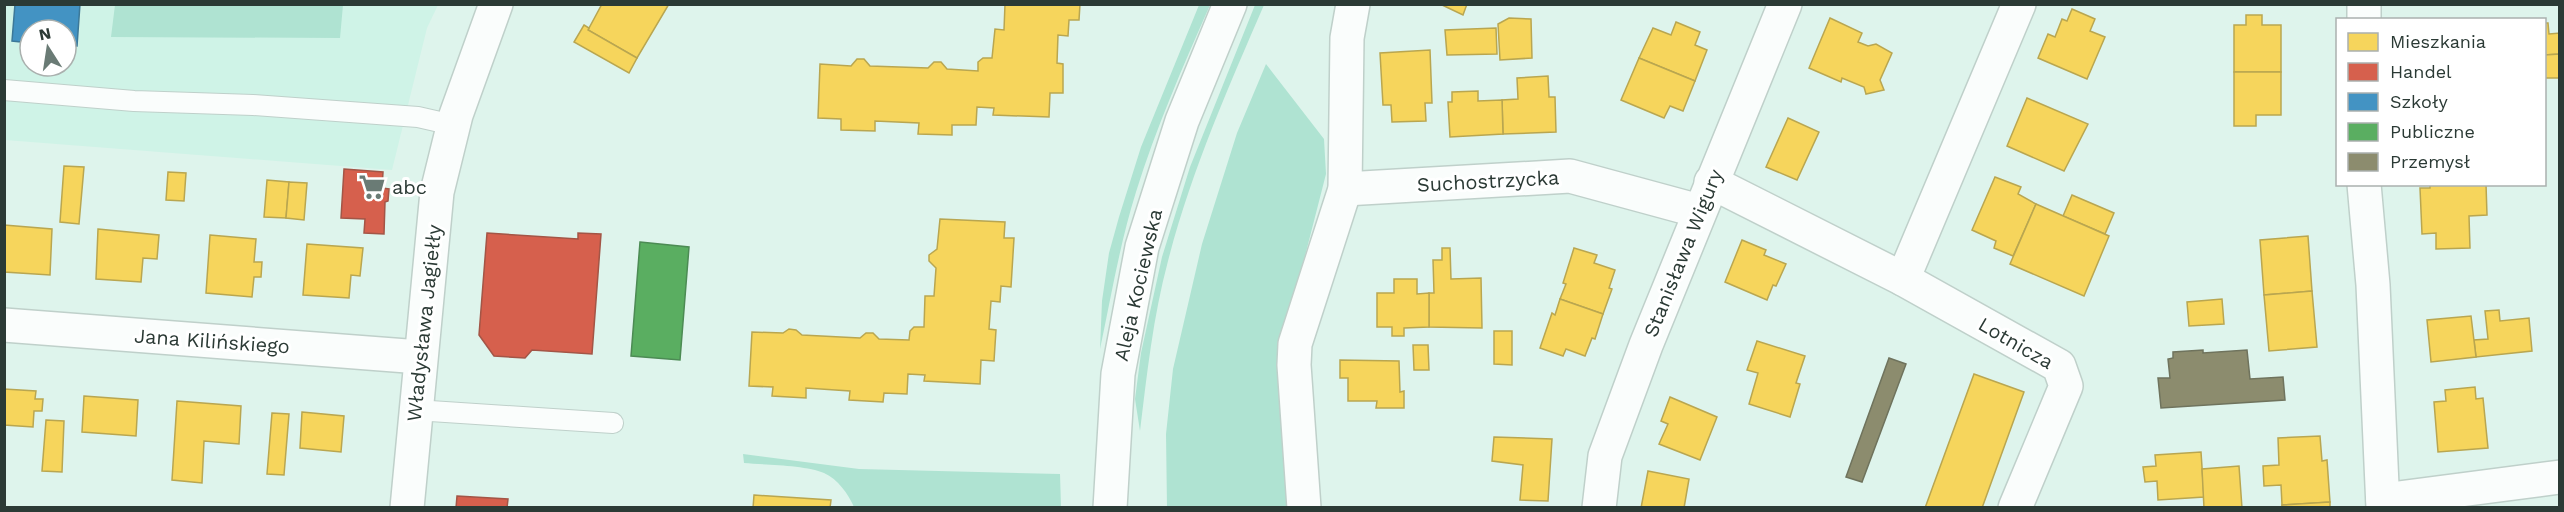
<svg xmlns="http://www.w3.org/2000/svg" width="2564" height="512" font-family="'Work Sans',sans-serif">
<rect width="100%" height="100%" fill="#def4ec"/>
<path fill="#cff3e7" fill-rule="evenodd" d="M4,5H438L427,28L392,170L5,140ZM30,30H66V66H30Z"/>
<g fill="#afe3d2">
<path d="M115,5V4L343,5L340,38L111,37Z"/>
<path d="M1199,5H1210C1183,66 1156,128 1136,192C1120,243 1111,297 1100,349L1102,301L1109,253L1119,217L1141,147Z"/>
<path d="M1255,5H1264C1228,88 1191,172 1168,261C1153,317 1147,374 1140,431L1135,399L1141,353L1162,257L1190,167Z"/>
<path d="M1266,64L1324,139L1326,174L1284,338L1280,415L1290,507L1167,508L1166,434L1173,369L1202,244L1237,133Z"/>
<path d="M743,454L859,469L1060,474L1061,507H854C848,494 838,479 824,473C806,465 765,465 744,463Z"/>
</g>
<g fill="#f6d55c" stroke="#b9a650" stroke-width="1.5">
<path d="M602,4H669L637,58L588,30Z"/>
<path d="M1005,4H1080L1079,20H1069L1068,36L1058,35L1057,63L1063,64V93H1050L1049,117L993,115L994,108L977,107L976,125H952V135L918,134L919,123L875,121V131L841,130V119L818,118L820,64L851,66L857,59H864L870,66L928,68L934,62H941L947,69L978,71V62L983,58H992L995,29L1004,30Z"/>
<path d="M1440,4H1467L1463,15Z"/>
<path d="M2072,9L2095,19L2090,31L2105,37L2087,79L2038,58L2048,34L2055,37L2062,19L2067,21Z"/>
<path d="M2246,15H2262V25H2281V72H2234V25H2246Z"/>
<path d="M1509,18L1531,19L1532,58L1500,60L1498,24Z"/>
<path d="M1830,18L1862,33L1858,42L1868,46L1876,44L1892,53L1880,80L1884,90L1866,94L1864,87L1842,78L1841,82L1809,68Z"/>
<path d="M1676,22L1700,32L1695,45L1707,50L1695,81L1639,58L1653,28L1671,35Z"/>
<path d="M2544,23H2548L2549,34L2560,33V54L2544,55Z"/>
<path d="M584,25L589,28L588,30L637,58L629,73L574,42Z"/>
<path d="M1496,28L1497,54L1447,55L1445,30Z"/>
<path d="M1430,50L1432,103H1425L1426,121L1392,122L1391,105H1383L1380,53Z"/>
<path d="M2560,54V78H2544V55Z"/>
<path d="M1639,58L1695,81L1683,111L1670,106L1664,118L1621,100Z"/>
<path d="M2234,72H2281V115H2256V126H2234Z"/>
<path d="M1548,76L1549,97H1555L1556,132L1503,134L1502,100L1518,99L1517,78Z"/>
<path d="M1478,91V101L1502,100L1503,134L1450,137L1448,102H1452V92Z"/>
<path d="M2027,98L2088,124L2064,171L2007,146Z"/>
<path d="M1788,118L1819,132L1797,180L1766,167Z"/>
<path d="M64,166L84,167L79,224L60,222Z"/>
<path d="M168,172L186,173L184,201L166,200Z"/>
<path d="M1995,177L2021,187L2018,194L2036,204L2013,256L1994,248L1996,241L1972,230Z"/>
<path d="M267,180L289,182L286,218L264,217Z"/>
<path d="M289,182L307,183L304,220L286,218Z"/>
<path d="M2430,184H2486L2487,215L2469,216L2470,248L2436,249V233L2422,234L2420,188H2430Z"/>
<path d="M2072,195L2114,213L2105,234L2063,216Z"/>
<path d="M2036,204L2109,236L2084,296L2010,264Z"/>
<path d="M940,219L1005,222L1004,238H1014L1011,287L1001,286L1000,302L991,301L989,329L996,330L994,361L981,360L980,384L924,381L925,375L908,374L907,394L884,393L883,402L849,400L850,391L806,388V398L772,396L773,387L749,386L752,332L783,333L789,329L796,330L802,335L860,338L866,333H873L879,339L909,340L910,331L914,327H924L925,296H934L936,268L929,261V255L937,249Z"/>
<path d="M4,225L52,229L50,275L4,272Z"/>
<path d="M98,229L159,235L157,259L143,258L141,282L96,279Z"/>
<path d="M210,235L256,239L254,262H262L261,277H254L252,297L206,293Z"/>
<path d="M2308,236L2312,291L2264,295L2260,240Z"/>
<path d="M1742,240L1766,250L1764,255L1786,264L1776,286L1773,285L1767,300L1725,282Z"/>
<path d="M307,244L363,248L360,276L351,275L349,298L303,295Z"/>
<path d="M1442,248H1450L1451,279L1481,278L1482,328L1429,327V293H1434L1433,260H1442Z"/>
<path d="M1574,248L1597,255L1594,263L1615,270L1609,288L1612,289L1603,314L1560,299L1566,284L1563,283Z"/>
<path d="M1394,279H1417V294L1429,293V327L1404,328V336H1392V327H1377V293H1394Z"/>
<path d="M2312,291L2317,347L2269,351L2264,295Z"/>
<path d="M1560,299L1603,314L1595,339L1592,338L1585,356L1566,349L1563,356L1540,348L1552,313L1555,315Z"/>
<path d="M2222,299L2224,324L2189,326L2187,302Z"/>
<path d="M2499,310L2500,321L2529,318L2532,351L2476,357L2474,340L2488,339L2485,311Z"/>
<path d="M2471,316L2476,357L2431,362L2427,320Z"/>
<path d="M1494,331H1512V365L1494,364Z"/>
<path d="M1757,341L1805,356L1796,383L1800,384L1790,417L1749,404L1758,373L1747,370Z"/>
<path d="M1413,345H1428L1429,370H1414Z"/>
<path d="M1340,360L1399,361L1400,392L1404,391V408H1376L1377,401H1348V378H1340Z"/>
<path d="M1974,374L2024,392L1982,508H1925Z"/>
<path d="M2475,387L2476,399L2483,398L2488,448L2438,452L2434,402L2446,401L2445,390Z"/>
<path d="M4,389L36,391L35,399H43L42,411H34L33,427L4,425Z"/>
<path d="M84,396L138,400L136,436L82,432Z"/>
<path d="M1670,397L1717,417L1700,460L1659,444L1668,424L1661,421Z"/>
<path d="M177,401L241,406L239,444L204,441L202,483L172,480Z"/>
<path d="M302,412L344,416L341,452L300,448Z"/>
<path d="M272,413L289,414L284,475L267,474Z"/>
<path d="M46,420L64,421L62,472L42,471Z"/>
<path d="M2320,436L2322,461L2327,460L2330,502L2282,505L2281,485L2264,486L2263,466L2279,465L2278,438Z"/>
<path d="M1494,437L1552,439L1548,501L1520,500L1523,465L1492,461Z"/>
<path d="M2201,452L2204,497L2158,500L2157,481L2145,482L2143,467L2156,466L2155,455Z"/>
<path d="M2239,466L2242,508H2204L2202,469Z"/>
<path d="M1648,471L1689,479L1684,508H1641Z"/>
<path d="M754,495L831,500L830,508H753Z"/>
<path d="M2330,502V508H2282V505Z"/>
</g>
<g fill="#d6604d" stroke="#a35546" stroke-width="1.5">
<path d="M344,169L383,172L382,188L389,189L388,201L385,202L384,234L364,233L365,219L341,218Z"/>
<path d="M487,233L578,239V233L601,234L592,354L532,350L525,358L494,356L479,335Z"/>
<path d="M457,496L508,499L507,508H456Z"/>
</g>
<path fill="#4393c3" stroke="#3c7898" stroke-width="1.5" d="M15,4H80L77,46H66V30H30V43L12,41Z"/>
<path fill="#5aae61" stroke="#4c8b54" stroke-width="1.5" d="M640,242L689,247L680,360L631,356Z"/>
<g fill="#8c8c6e" stroke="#6f735d" stroke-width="1.5">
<path d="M2203,350V353L2247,350L2250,379L2283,377L2285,400L2161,408L2158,378H2170L2168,359L2173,358V352Z"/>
<path d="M1889,358L1906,364L1862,482L1846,477Z"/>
</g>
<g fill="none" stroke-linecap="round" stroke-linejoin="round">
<g stroke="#bfd0ca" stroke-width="22">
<g id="service">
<path d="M4,90L134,101L253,105L418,117L453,125"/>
<path d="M415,410L613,423"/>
</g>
</g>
<g stroke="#bfd0ca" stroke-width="36">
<g id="minor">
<path d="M2364,4V20"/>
<path d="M1711,182L1903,279L2059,366L2066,386L2015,508"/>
<path d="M2364,184L2373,285L2383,508"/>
<path d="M1345,189L1570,176L1699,211"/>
<path d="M1903,279L2019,4"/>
<path d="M4,325L420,357"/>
<path d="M2383,500L2560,477"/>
<path d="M407,508L437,192L456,115L496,4"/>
<path d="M1304,508L1294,365L1295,344L1345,189L1347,38L1353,4"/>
<path d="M1599,508L1605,456L1646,345L1785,4"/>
</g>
</g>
<g stroke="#bfd0ca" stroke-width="36">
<path id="tertiary" d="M1110,508L1118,374L1142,247L1182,121L1230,4"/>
</g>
<use href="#service" stroke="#fafdfc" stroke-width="20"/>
<use href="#minor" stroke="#fafdfc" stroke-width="33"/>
<use href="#tertiary" stroke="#fafdfc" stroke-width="33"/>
</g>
<defs>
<g id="supermarket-bare" transform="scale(2.07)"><path d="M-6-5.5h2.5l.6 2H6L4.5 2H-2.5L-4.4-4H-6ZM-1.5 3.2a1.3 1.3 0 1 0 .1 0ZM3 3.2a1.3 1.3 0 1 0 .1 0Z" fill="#6a7b75" stroke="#fff" stroke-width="2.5" paint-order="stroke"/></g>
</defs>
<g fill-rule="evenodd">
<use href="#supermarket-bare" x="372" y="187"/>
</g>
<g text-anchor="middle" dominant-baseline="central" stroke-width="6" stroke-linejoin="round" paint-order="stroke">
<g font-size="20" fill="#2b3a35" stroke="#fff">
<text transform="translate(1488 181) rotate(-3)">Suchostrzycka</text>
<text transform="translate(1683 253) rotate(-68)">Stanisława Wigury</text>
<text transform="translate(1138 285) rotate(-77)">Aleja Kociewska</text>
<text transform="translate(424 323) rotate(-84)">Władysława Jagiełły</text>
<text transform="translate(212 341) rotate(4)">Jana Kilińskiego</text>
<text transform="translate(2016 343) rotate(30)">Lotnicza</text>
</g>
<g font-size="20" fill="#2b3a35" stroke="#fff" text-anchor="start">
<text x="392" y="187">abc</text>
</g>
</g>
<rect width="2564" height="512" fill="none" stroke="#2b3a35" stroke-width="12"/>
<rect x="2336" y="18" width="210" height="168" fill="#ffffff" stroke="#aab0ae" stroke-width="1.5"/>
<rect x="2348" y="33" width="30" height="18" fill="#f6d55c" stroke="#aab0ae" stroke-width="1.5"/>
<text x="2390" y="48" font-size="18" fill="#2b3a35">Mieszkania</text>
<rect x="2348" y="63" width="30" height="18" fill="#d6604d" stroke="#aab0ae" stroke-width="1.5"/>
<text x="2390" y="78" font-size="18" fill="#2b3a35">Handel</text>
<rect x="2348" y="93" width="30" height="18" fill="#4393c3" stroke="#aab0ae" stroke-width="1.5"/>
<text x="2390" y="108" font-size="18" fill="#2b3a35">Szkoły</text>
<rect x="2348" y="123" width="30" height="18" fill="#5aae61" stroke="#aab0ae" stroke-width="1.5"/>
<text x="2390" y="138" font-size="18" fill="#2b3a35">Publiczne</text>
<rect x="2348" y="153" width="30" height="18" fill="#8c8c6e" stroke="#aab0ae" stroke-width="1.5"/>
<text x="2390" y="168" font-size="18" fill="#2b3a35">Przemysł</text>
<g transform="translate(48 48) rotate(348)"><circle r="28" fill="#ffffff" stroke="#aab0ae" stroke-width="1.5"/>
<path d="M0-4.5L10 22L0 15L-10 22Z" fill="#6a7b75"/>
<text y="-9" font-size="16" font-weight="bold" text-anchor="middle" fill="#2b3a35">N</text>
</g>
</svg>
